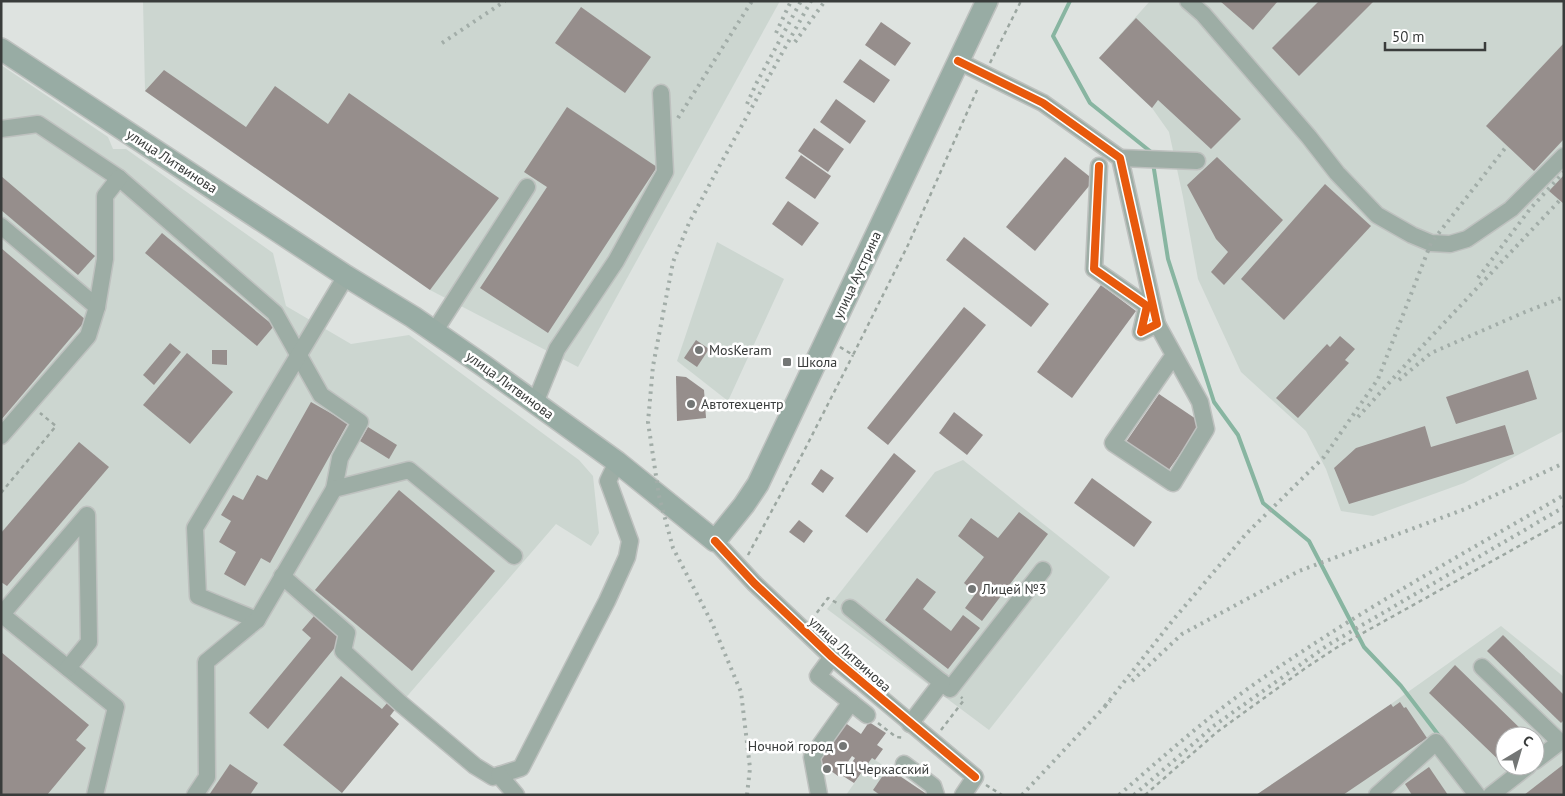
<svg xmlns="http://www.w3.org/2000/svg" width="1565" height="796" font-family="'PT Sans',sans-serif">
<rect width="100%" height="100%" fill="#dee3e0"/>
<g fill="#ccd6d0" fill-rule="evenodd">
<path d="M143,1H780L578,367L430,290L145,91Z"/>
<path d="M1150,1H1564V431L1464,483L1373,516L1341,511L1326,469L1306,431L1241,372L1198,279L1183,197L1169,132L1152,108L1099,58Z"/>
<path d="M1,65L108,137L113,149H126L273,253L286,306L351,344L409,335L579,460L593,476L599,533L591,546L556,524L390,716L399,724L342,793L344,795H1Z"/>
<path d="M717,242L784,279L728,401L677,361Z"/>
<path d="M963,460L1110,577L989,730L827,609L935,472Z"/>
<path d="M1501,626L1564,677V795H1256L1391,704ZM1505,736H1535V766H1505Z"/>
<path d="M872,758L875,760L928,795H846Z"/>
</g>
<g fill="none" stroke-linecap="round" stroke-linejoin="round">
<g stroke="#88b5a1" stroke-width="4">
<path d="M1070,1L1053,36L1090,103L1151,152V154"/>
<path d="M1153,163L1168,259L1214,402L1238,435L1263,503L1309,541L1364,647L1401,686L1440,737"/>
</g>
</g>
<g fill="#968e8c">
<path d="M1220,1H1278L1253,30Z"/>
<path d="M1319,1H1374L1299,76L1272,48Z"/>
<path d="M581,7L651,57L625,93L555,43Z"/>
<path d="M1136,18L1241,119L1211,149L1158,100L1152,108L1099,58Z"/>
<path d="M881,22L911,43L895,66L865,45Z"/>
<path d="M1564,43V139L1534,171L1486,126Z"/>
<path d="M860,59L890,80L874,103L843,82Z"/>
<path d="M164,70L246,127L275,86L328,124L349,93L499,198L430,290L145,91Z"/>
<path d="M836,99L866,121L850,144L820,122Z"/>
<path d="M567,107L657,167L548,333L480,288L547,187L524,172Z"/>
<path d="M814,128L844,149L828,172L798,151Z"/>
<path d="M801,155L831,176L815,199L785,178Z"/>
<path d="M1065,157L1094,180L1035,251L1006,227Z"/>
<path d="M1217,157L1283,220L1224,285L1211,272L1228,252L1216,239L1187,185Z"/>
<path d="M1564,175V204L1549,191Z"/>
<path d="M1,176L95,256L78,275L1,210Z"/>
<path d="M1325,184L1371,226L1284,320L1241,279Z"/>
<path d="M788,201L819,223L802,246L772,224Z"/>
<path d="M162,233L274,326L257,346L145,253Z"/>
<path d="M964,237L1049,304L1031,327L946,260Z"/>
<path d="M1,248L86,320L1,420Z"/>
<path d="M1101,285L1136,311L1072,398L1037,372Z"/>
<path d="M964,307L986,325L888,445L867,428Z"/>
<path d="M1340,336L1355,349L1345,360L1349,363L1298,418L1276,398L1327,344L1330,347Z"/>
<path d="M696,340L709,349L697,367L684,358Z"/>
<path d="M170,343L181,352L154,385L143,375Z"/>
<path d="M212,350H227V365L212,364Z"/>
<path d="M187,353L233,392L190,444L143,405Z"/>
<path d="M1528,370L1537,399L1456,424L1446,397Z"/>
<path d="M676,376L686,377L704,390L706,418L677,421Z"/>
<path d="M1159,394L1202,423L1168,471L1126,442Z"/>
<path d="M311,402L348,423L270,563L261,558L245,586L224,574L236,552L219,542L231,521L221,515L233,495L243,500L257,475L267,480Z"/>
<path d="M954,412L983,435L967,455L939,433Z"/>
<path d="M1505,425L1514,454L1349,504L1334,468L1356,448L1425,426L1431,447Z"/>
<path d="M368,427L397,445L389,459L360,441Z"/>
<path d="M79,442L109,467L7,586L1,582V533Z"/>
<path d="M894,453L916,471L867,533L845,516Z"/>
<path d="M821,469L834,478L823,493L811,484Z"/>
<path d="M1092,478L1152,522L1134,547L1074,503Z"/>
<path d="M399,490L495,571L412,671L315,590Z"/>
<path d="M1019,512L1048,534L982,621L965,608L976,593L964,583L984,557L958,536L971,518L998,538Z"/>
<path d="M799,520L813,531L804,543L789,532Z"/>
<path d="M917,578L936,592L923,609L951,631L963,615L980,628L948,669L885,620Z"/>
<path d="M314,616L342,639L268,729L249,713L311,638L302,630Z"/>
<path d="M1503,635L1564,695V720L1561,723L1487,651Z"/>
<path d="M1,652L89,725L76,740L86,748L47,795H1Z"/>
<path d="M1455,665L1528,736H1505V766L1429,693Z"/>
<path d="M341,676L382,709L388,702L396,708L390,716L399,724L342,793L283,745Z"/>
<path d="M1400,702L1404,708L1406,707L1427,738L1343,795H1256L1391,704L1393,707Z"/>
<path d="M844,722L861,734L869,722L886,733L877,745L883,749L875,760L872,758L854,783L843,776L855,758L852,756L838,776L817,761Z"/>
<path d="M230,764L258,783L250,795H209Z"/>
<path d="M1564,764V795H1524Z"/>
<path d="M1429,767L1448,795H1412L1405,784Z"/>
<path d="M888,768L928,795H880L873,790Z"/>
</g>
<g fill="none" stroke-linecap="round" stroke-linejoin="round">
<g stroke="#bec1bf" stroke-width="19">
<g id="minor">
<path d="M1188,1L1203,14L1309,137L1337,173L1377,215L1412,235L1431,243L1450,244L1467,239L1511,209L1564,156"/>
<path d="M958,61L1043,103L1120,158L1157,324L1200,402L1206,429L1173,483L1113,443L1174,355"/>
<path d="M1,129L38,124L119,178L275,313L321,395L360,422L340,458L334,489"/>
<path d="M1120,158L1197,161"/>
<path d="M1099,166L1094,269L1147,306L1141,332L1157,324"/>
<path d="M1,226L97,307"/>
<path d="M434,332L527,187"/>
<path d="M535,403L557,349L616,261L665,172L661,93"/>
<path d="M1,436L88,336L97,307L105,259V196L119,178"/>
<path d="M715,541L754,583L832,657L975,777L963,795"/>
<path d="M282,576L347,633L343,651L400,703L475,766L493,777L521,768L607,601L627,557L630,541L608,481L617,462"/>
<path d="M850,608L950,689L1043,570"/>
<path d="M1,614L116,707L95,795"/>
<path d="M2,614L87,515L89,642L68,668"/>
<path d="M257,620L198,596L195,528L346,276"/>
<path d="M832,657L818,676L867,715"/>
<path d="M1482,667L1560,742L1535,761"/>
<path d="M910,724L942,682"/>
<path d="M904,764L933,786L936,795"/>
<path d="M499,775L516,795"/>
<path d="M195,795L207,777L206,662L257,620L334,489L409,470L514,556"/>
<path d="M819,795L812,757L851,702"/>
<path d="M1377,795L1436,742L1477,795"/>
<path d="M1491,795L1528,766"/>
</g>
</g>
<g stroke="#bec1bf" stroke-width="24">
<path id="major" d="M1,49L346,276L413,317L484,366L617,462L715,541L744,505L758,484L987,1"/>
</g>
<g stroke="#9ca7a1" stroke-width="2.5" stroke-dasharray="4 4" stroke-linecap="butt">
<path d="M990,63L1021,1"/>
<path d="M840,347L853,355L908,245L978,88"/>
<path d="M1,493L56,426L40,413"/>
<path d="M748,555L804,451L853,355"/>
<path d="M812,619L828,598L837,603"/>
<path d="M878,723L896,737L905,738"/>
<path d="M941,730L964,700L961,697"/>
<path d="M986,785L1002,795"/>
<path d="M1145,795L1217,732L1307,667L1336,648L1564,521"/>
</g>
<use href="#minor" stroke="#9dada5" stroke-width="16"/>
<use href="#major" stroke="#98aca4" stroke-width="21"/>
<g stroke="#a2ada8" stroke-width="4" stroke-dasharray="2.5 5" stroke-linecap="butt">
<path d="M776,33L791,1"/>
<path d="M795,42L825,1"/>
<path d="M442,43L505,1"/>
<path d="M747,104L756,84L801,1"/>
<path d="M678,118L752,1"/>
<path d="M1478,278L1530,209L1564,172"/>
<path d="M1399,380L1431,353L1525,312L1564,297"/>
<path d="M1358,417L1429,339L1560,200"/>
<path d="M1132,681L1182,634L1299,571L1465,509L1564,463"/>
<path d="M1105,706L1173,620L1246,534L1324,457L1378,379L1431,243L1506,147"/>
<path d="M747,795L750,768L741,692L712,623L673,548L659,496L648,422L653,366L673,262L689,223L721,163L811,1"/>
<path d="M1022,795L1110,701"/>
<path d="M1119,795C1166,754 1212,713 1263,678C1359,611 1463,554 1564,495"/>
<path d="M1134,795L1215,725L1328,645L1564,507"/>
</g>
<g stroke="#fff" stroke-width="11">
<g id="cycleway">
<path d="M958,61L1043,103L1120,158L1157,324L1141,332L1147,306L1094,269L1099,166"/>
<path d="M715,541L754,583L832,657L975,777"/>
</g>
</g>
<use href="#cycleway" stroke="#e8590c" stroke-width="8"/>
</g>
<g fill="#737675" stroke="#fff" stroke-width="2">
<circle cx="699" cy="350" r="5"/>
<rect x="782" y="357" width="10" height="10" rx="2.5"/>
<circle cx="691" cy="404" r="5"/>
<circle cx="972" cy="589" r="5"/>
<circle cx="843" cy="746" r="5"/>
<circle cx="827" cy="769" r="5"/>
</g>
<g text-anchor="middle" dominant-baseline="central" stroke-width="5" stroke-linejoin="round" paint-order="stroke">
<g font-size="14" fill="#393c3b" stroke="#fff">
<text transform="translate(172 161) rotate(33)">улица Литвинова</text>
<text transform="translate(857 275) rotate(-65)">улица Аустрина</text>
<text transform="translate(510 385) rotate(36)">улица Литвинова</text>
<text transform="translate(850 654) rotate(42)">улица Литвинова</text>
</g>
<g font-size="14" fill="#393c3b" stroke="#fff" text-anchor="start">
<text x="709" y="350">MosKeram</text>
<text x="797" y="362">Школа</text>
<text x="701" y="404">Автотехцентр</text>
<text x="982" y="589">Лицей №3</text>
<text x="833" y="746" text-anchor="end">Ночной город</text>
<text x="837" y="769">ТЦ Черкасский</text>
</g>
</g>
<rect width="1565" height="796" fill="none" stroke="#393c3b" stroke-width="5"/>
<g transform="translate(1520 751) rotate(38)"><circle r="24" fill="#ffffff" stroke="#b0b1b1"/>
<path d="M0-4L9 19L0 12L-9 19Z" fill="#737675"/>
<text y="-8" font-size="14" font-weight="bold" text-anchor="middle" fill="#393c3b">С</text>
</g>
<path d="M1385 42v8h100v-8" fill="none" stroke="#393c3b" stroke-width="2.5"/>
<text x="1392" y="42" font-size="15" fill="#393c3b" stroke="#ffffff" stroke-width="4" paint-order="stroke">50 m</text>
</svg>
